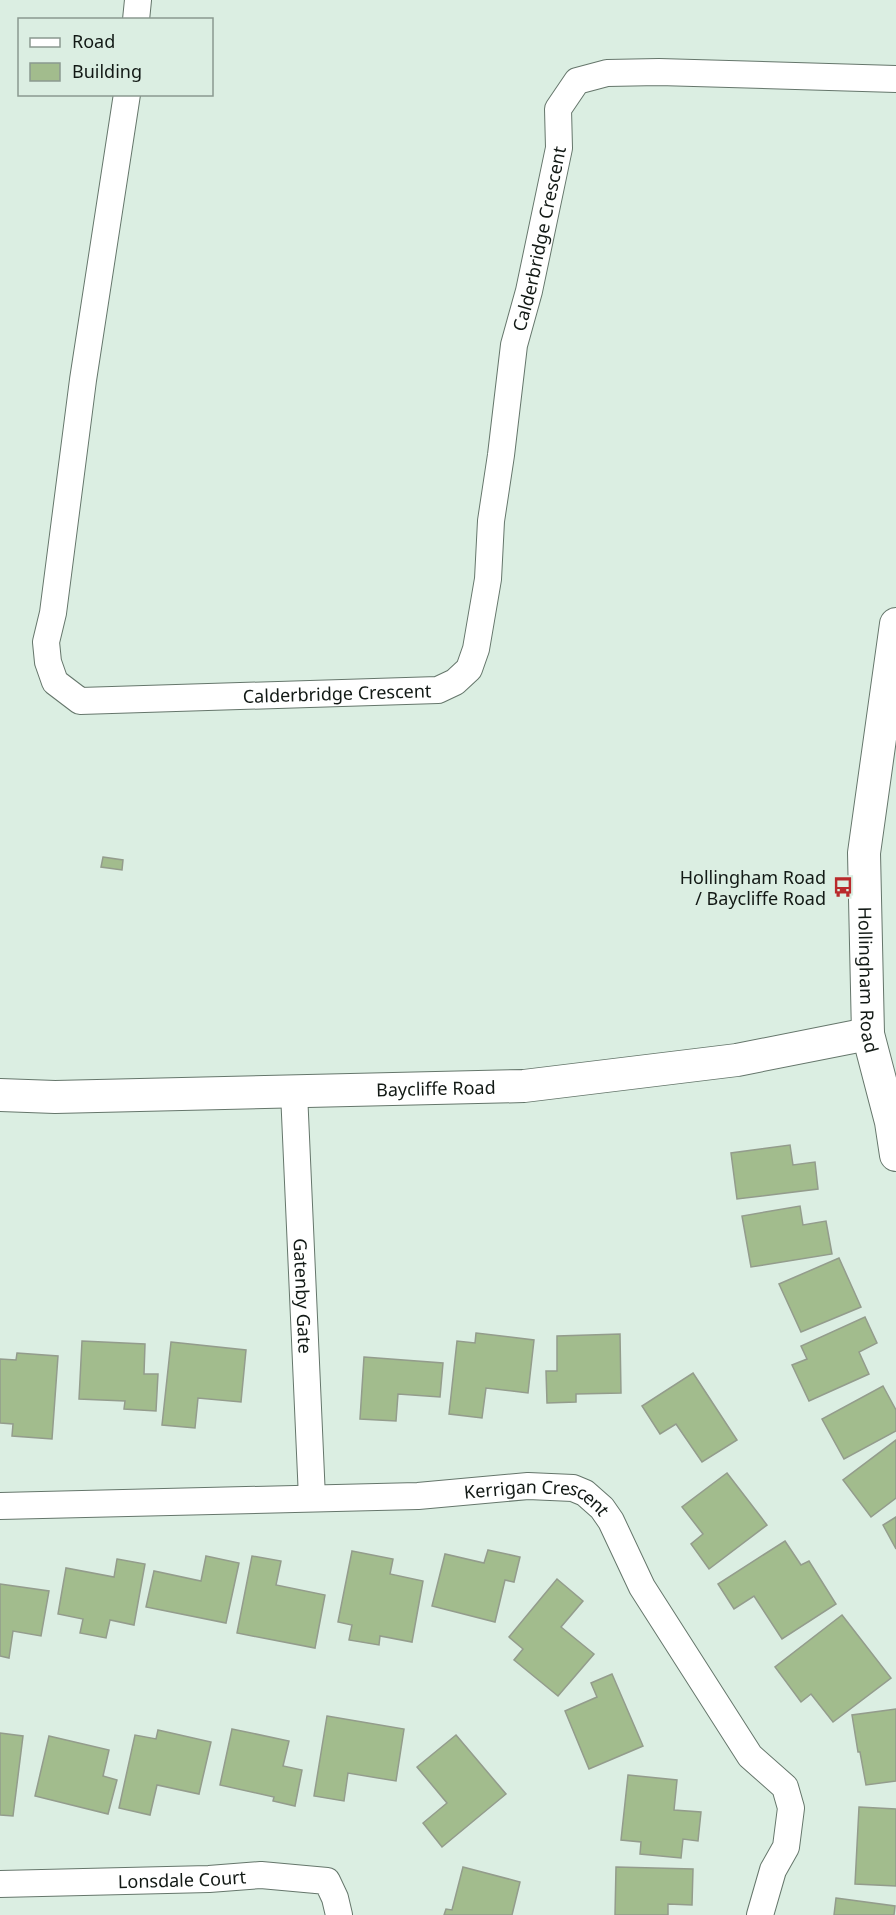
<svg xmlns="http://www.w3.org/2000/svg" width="896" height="1915" font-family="'Noto Sans',sans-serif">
<rect width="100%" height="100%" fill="#dbeee2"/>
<g fill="#a2bc8d" stroke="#939c8c" stroke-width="1.5">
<path d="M103,857L123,860L122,870L101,867Z"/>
<path d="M790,1145L793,1165L815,1162L818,1189L737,1199L731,1153Z"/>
<path d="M800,1206L803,1225L826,1221L832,1254L751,1267L742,1216Z"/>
<path d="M839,1258L861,1307L801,1332L779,1284Z"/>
<path d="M865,1317L877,1343L859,1352L869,1374L809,1401L792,1365L807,1359L801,1346Z"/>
<path d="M476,1333L534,1340L528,1393L486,1388L482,1418L449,1414L457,1341L475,1343Z"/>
<path d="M620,1334L621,1393L576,1394V1402L547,1403L546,1371H557V1336Z"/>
<path d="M82,1341L145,1344L144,1374H158L156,1411L124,1409L125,1401L79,1399Z"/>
<path d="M171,1342L246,1350L241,1402L198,1398L195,1428L162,1425Z"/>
<path d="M17,1353L58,1356L52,1439L12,1436L13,1424L0,1423V1359L16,1360Z"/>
<path d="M364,1357L443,1363L440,1397L398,1394L396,1421L360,1419Z"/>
<path d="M693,1373L737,1440L702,1462L676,1424L660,1434L642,1406Z"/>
<path d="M883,1386L896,1410V1431L844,1459L822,1419Z"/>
<path d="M896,1440V1498L871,1517L843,1480Z"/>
<path d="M727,1473L767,1525L709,1569L691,1544L703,1534L682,1507Z"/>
<path d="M896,1517V1549L883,1525Z"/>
<path d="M785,1541L801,1565L809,1561L836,1604L782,1639L754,1596L734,1609L718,1584Z"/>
<path d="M488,1550L520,1557L514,1582L505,1580L495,1622L432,1606L445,1554L484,1563Z"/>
<path d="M352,1551L393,1559L390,1574L423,1581L412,1642L380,1636L379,1645L349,1640L352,1625L338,1622Z"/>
<path d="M206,1556L239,1563L226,1623L146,1607L154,1571L201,1581Z"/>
<path d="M252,1556L281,1561L276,1585L325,1595L315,1648L237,1633Z"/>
<path d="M117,1559L145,1564L134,1625L110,1620L106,1638L80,1633L83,1619L58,1614L66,1568L114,1577Z"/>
<path d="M557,1579L583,1601L561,1627L594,1654L558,1696L514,1660L523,1649L509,1637Z"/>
<path d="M0,1584L49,1591L41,1636L13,1631L9,1658L0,1656Z"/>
<path d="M842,1615L891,1678L833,1722L811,1694L801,1702L775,1667Z"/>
<path d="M612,1674L643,1746L589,1769L565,1711L597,1697L591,1683Z"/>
<path d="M896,1709V1781L866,1785L860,1752H858L852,1715Z"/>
<path d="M327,1716L404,1729L396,1781L348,1773L344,1801L314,1796Z"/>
<path d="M232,1729L289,1741L283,1766L302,1770L295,1806L273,1801L274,1797L220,1785Z"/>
<path d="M158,1730L211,1742L199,1794L157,1785L150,1815L119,1808L135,1735L156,1739Z"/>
<path d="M0,1733L23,1736L13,1816L0,1815Z"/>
<path d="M456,1735L506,1794L442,1847L423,1823L447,1803L417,1767Z"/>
<path d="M49,1736L109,1750L103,1776L117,1780L108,1814L35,1796Z"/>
<path d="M628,1775L677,1780L674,1810L701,1812L698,1841L683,1839L681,1858L640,1854L641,1842L621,1840Z"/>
<path d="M859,1807L896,1809V1886L855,1884Z"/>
<path d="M463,1867L520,1882L512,1915H444L446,1909L452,1910Z"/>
<path d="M616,1867L693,1869L692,1905L668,1904V1915H615Z"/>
<path d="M836,1898L895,1906L894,1915H834Z"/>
</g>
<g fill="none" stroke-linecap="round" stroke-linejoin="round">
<g stroke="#65766b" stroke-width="28">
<g id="minor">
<path d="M136,20L138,0"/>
<path id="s1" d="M127,94L83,380L53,613L46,642L48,662L55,682L80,701L438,690L455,682L469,669L476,649L488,579L491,521L501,455L514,345L529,291L559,148L558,109L577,81L607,73L659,72L896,79"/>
<path id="s2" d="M294,1092L312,1498"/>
<path id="s3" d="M0,1506L418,1496L528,1486L573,1488L585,1493L602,1508L611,1521L642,1587L750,1756L785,1787L791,1808L786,1847L773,1870L760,1915"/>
<path id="s4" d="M0,1884L209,1879L261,1875L327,1881L335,1898L339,1915"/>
</g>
</g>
<g stroke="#65766b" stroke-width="34">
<g id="tertiary">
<path id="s5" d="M896,624L864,853L868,1034L891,1122L896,1155"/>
<path id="s6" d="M0,1095L55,1097L524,1086L737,1060L868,1034"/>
</g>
</g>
<use href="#minor" stroke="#fff" stroke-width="26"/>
<use href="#tertiary" stroke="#fff" stroke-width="32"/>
</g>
<defs>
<g id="bus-bare" transform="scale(1.62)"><path d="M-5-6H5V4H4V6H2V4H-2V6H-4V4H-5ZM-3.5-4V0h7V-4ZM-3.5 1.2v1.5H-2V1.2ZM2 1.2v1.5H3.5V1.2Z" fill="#b9292b" stroke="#dbeee2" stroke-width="2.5" paint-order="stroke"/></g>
</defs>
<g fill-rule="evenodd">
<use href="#bus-bare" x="843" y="887"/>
</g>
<g text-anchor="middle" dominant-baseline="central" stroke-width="6" stroke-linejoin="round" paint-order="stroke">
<g font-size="18" fill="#121915" stroke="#dbeee2">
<text stroke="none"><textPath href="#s1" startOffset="1460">Calderbridge Crescent</textPath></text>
<text stroke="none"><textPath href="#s1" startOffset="884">Calderbridge Crescent</textPath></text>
<text stroke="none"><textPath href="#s5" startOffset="358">Hollingham Road</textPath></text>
<text stroke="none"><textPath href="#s6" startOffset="436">Baycliffe Road</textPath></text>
<text stroke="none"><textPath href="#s2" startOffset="204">Gatenby Gate</textPath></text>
<text stroke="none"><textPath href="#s3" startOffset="540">Kerrigan Crescent</textPath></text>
<text stroke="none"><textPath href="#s4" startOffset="182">Lonsdale Court</textPath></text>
</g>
<g font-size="18" fill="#121915" stroke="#dbeee2" text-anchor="end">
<text x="826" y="877">Hollingham Road<tspan x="826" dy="21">/ Baycliffe Road</tspan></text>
</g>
</g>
<rect x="18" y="18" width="195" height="78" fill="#dbeee2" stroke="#8b9990" stroke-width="1.5"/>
<rect x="30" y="38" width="30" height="9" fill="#ffffff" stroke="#8b9990" stroke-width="1.5"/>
<text x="72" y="48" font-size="18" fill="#121915">Road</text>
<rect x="30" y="63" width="30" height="18" fill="#a2bc8d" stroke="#8b9990" stroke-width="1.5"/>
<text x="72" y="78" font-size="18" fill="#121915">Building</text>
</svg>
